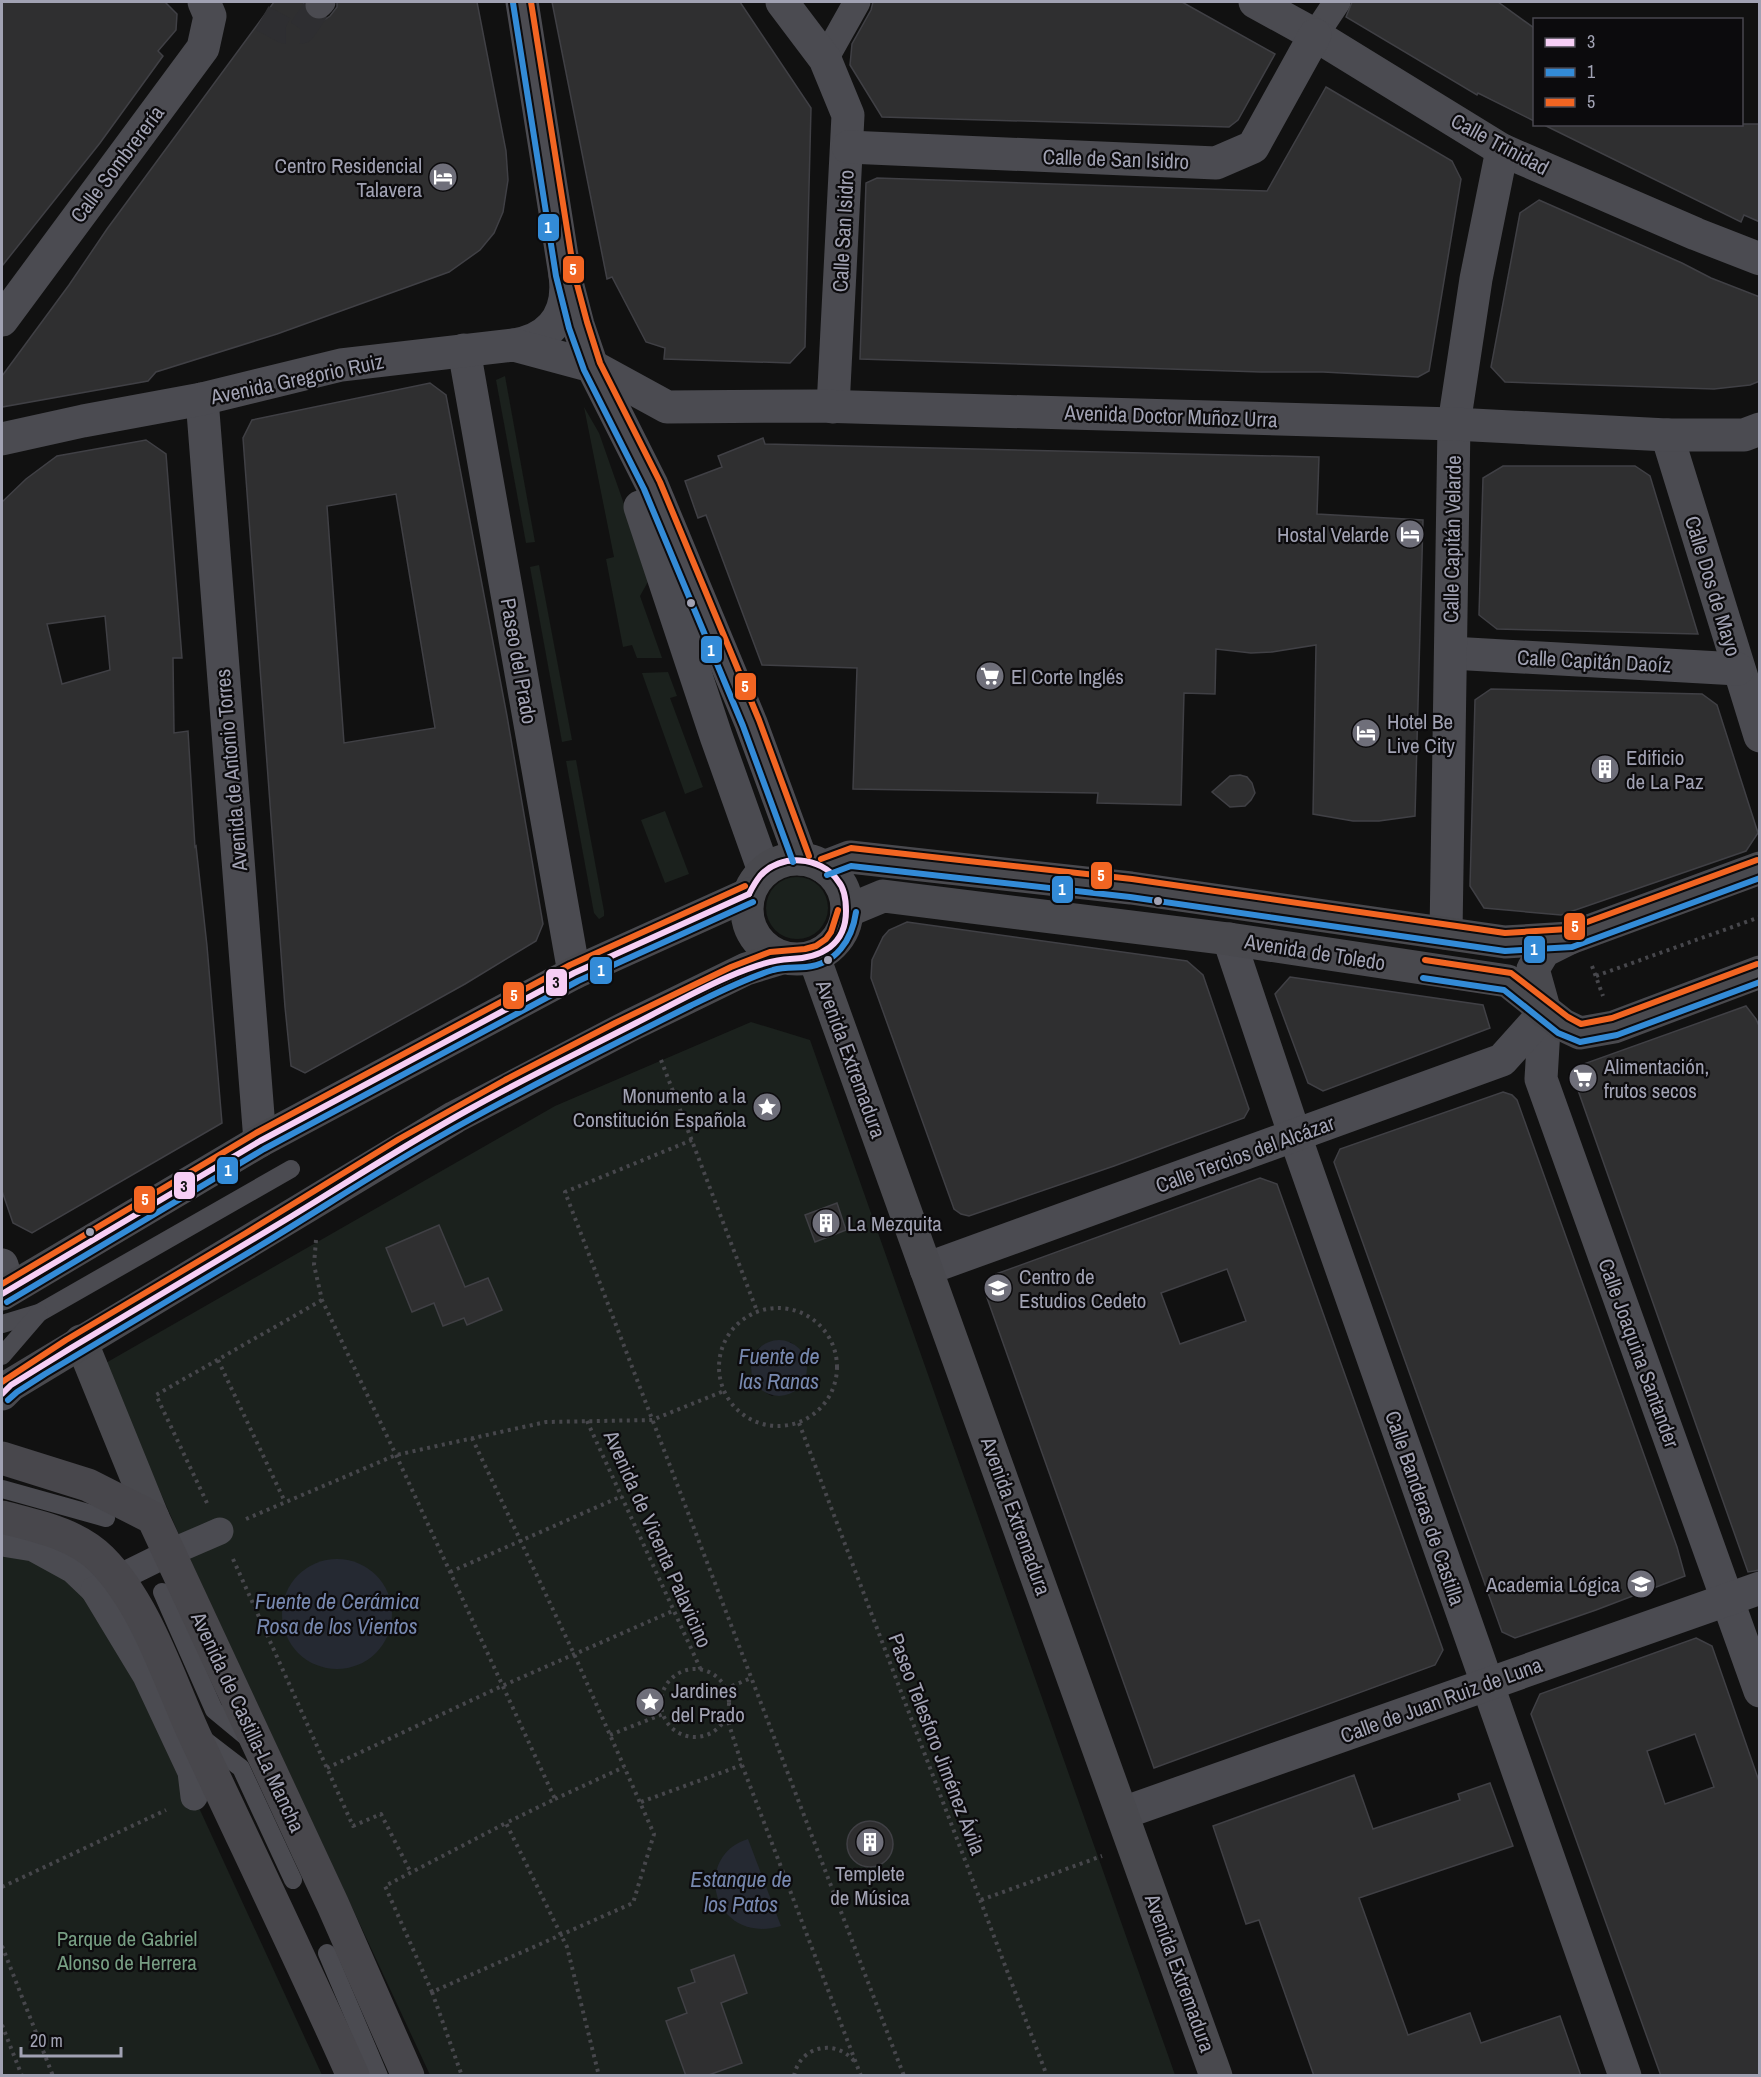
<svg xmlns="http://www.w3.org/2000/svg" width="1761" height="2077" font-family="'Archivo Narrow',sans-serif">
<rect width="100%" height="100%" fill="#111"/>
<g fill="#1b211d" fill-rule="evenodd">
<path d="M505,376L535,542L526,543L496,380Z"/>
<path d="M584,407L599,433L650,578L640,596L662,658H637L632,645L623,647L606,559L614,557Z"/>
<path d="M539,565L572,740L562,742L530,567Z"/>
<path d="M668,672L677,696L670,698L703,787L685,794L642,673Z"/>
<path d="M576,760L604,911V916L599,919L594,913L566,761Z"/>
<path d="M665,811L689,874L665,883L641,820Z"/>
<circle cx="797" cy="908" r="31"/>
<path d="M751,1022L810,1040L1175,2075H430L184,1546L104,1364L555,1106ZM790,1342C805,1352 809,1365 803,1382L772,1396C754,1388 740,1360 762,1346C768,1342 782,1343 790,1342Z"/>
<path d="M2,1549L26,1553L90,1597L194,1797L322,2075L2,2076Z"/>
</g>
<g fill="#252932">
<circle cx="779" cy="1368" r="28"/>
<circle cx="337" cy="1614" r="55"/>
<path d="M748,1839L781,1926C712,1946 691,1856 748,1839Z"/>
</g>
<g fill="#2f2f30" stroke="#404045" stroke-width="1.5" fill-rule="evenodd">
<path d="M2,2H165L177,14L176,30L158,51L163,56L100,143L2,266Z"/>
<path d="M274,2H304V10L308,16L316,20H324L330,16L337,7V2H477L506,151L508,180L503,212L494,233L480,250L449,272L277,334L156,372L148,381L2,407V376L69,285L107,229Z"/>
<path d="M552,2H740L811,108L805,347L790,363L664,359L665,348L646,342L612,277L607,279Z"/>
<path d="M873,2H1182L1275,54L1238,120L1229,127L882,117L850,65L852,44L871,10Z"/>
<path d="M1352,2H1498L1534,28V121L1478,93L1477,95L1346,17Z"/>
<path d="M1326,87L1452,161L1461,179L1429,371L1418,377L1323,372H1261L860,359L866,183L877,178L1267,191Z"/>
<path d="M1542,124H1760V222L1744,215L1741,222Z"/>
<path d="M1539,200L1682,263L1711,278L1760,297V381L1750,385L1714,389L1505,382L1491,367L1520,213Z"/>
<path d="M430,383L446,395L507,716L543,924L536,941L465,984L305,1073L291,1066L285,1007L243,438L252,420ZM396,494L435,728L344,743L327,506Z"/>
<path d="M763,438L765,444L1319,457L1317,514L1423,520L1415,816L1379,821H1353L1313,814L1316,645L1272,652L1251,653L1216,649L1215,694L1184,693L1181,805L1097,803L1098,793L853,789L857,668L762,665L706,515L698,518L685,481L722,467L718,456Z"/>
<path d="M146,440L166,454L182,658H173L174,733L188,731L195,847L196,846L207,946L222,1123L32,1233L13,1223L2,1191V502L26,479L57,456ZM105,616L110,670L62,684L47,624Z"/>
<path d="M1503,466H1635L1650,476L1698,634L1497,629L1479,615L1483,478Z"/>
<path d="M1491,689L1702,694L1717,705L1758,833L1746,851L1561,915L1484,908L1470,886L1475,700Z"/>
<path d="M1240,775L1247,777L1252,783L1255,793L1251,800L1245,806L1230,807L1212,792L1230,776Z"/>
<path d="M907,922L1187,961L1203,975L1249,1109L1244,1118L1114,1166L969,1216L961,1214L954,1209L871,978L872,960L883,937L889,930Z"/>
<path d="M1290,977L1483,1005L1490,1028L1323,1091L1308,1083L1275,994Z"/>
<path d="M1746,1006L1756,1019L1760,1028V1570L1748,1572L1573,1076L1578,1066Z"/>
<path d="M1503,1092L1512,1095L1517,1100L1677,1547L1685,1576L1596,1610L1515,1638L1502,1632L1334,1162L1340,1149Z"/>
<path d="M1260,1178L1277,1184L1443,1650L1435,1665L1154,1768L986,1295L987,1289L989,1280L996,1274ZM1227,1269L1246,1321L1180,1344L1161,1293Z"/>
<path d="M837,1203L846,1230L815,1242L805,1215Z"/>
<path d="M439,1225L465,1287L488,1278L502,1310L467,1325L464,1318L443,1326L434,1303L412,1312L386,1248Z"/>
<path d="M1696,1638L1712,1646L1760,1784V2076H1661L1531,1714L1540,1694ZM1695,1734L1714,1787L1665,1804L1647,1751Z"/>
<path d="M1354,1775L1373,1829L1460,1800L1458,1794L1490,1783L1513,1846L1359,1898L1408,2035L1470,2013L1481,2043L1560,2016L1581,2076H1314L1259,1920L1246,1924L1213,1826Z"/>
<circle cx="870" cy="1844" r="23"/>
<path d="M734,1955L747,1993L721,2003L742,2063L706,2076H686L666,2021L687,2013L678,1988L695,1982L691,1970Z"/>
</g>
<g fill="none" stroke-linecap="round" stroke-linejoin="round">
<path stroke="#2e2e31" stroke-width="27" stroke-dasharray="27 14" stroke-linecap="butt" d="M262,18L284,30H302L319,5"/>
<g stroke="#47474c" stroke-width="4" stroke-dasharray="3 4.5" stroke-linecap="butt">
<path d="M1592,966L1603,996"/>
<path d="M1596,976L1760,917"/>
<path d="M661,1060L757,1311"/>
<path d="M692,1140L565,1192L904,2076"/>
<path d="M316,1240L314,1265L322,1300L396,1455L555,1799L506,1823L567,1947L599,2076"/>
<circle cx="778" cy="1367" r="59"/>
<path d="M218,1360L285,1502"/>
<path d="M587,1421L701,1670"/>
<path d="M799,1423L1047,2076"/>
<path d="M472,1438L574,1654L654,1834L633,1903L432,1992L385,1886L506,1823"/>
<path d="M207,1503L156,1395L322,1300"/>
<path d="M246,1519L396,1455L546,1422L652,1420L724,1391"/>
<path d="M233,1559L353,1826L381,1814L411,1873"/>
<path d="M450,1572L622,1496"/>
<circle cx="695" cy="1703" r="34"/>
<path d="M725,1689L751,1678"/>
<path d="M726,1715L742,1765L861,2076"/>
<path d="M610,1735L663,1714"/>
<path d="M327,1768L502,1686L675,1610"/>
<path d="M555,1799L624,1767"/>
<path d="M641,1802L742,1765"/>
<path d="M2,1887L166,1810"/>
<path d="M981,1900L1102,1856"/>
<path d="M2,1946L53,2076"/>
<path d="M432,1992L462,2076"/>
<path d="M2,2025L22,2076"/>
<path d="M794,2076C800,2045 836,2039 854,2061"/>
</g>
<g stroke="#4b4b51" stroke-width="18">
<path d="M2,1324L39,1313L291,1169"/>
<path d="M2,1356L39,1313"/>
<path d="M2,1489L106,1518"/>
<path d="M162,1592L214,1710L249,1739"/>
<path d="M202,1738L241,1768L293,1880"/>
<path d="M327,1953L379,2076"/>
</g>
<g stroke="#4b4b51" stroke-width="27">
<path d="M319,5L322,2"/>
<path d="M1315,35L1337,2"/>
<path d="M825,59L857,2"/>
<path d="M2,1543L33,1548L73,1570L94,1590"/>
<path d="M194,1797L191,1772L146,1676L94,1590L169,1553L220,1531"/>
</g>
<g stroke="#4b4b51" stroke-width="33">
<path d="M522,2L565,275L578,325L592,366"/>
<path d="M782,2L825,59L848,115L833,407"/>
<path d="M1255,2L1315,35L1502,150L1696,234L1760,259"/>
<path d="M848,147L1216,163L1253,147L1315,35"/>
<path d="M2,320L203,48L210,16L204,2"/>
<path d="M464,350L574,973"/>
<path d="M1667,435L1760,736"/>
<path d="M1451,653L1738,669"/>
<path d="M1446,933L1454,424L1476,279L1502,150"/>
<path d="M1229,939L1295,1136L1625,2076"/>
<path d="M1545,1012L1541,1079L1760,1691"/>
<path d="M2,1265L9,1289"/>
<path d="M926,1269L1502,1060L1545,1012"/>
<path d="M1123,1813L1760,1588"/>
</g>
<g stroke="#4b4b51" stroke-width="33">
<path d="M514,345C552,339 570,313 565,275"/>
<path d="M592,366L652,485L751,723L801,859"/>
<path d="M202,399L260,1141"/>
<path d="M2,439L83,421L202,399L341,365L514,345L592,366L667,407L818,406L1454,424L1667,435H1744L1760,429"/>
<path d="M640,507L716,736L764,871"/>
</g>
<g stroke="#49494e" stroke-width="33">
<circle cx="797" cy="909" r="50"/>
<path d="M824,867L850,857L1131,888L1505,942L1570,938L1760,868"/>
<path d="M847,911L883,896L1229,939L1508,981L1563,1025L1580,1033L1614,1027L1760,972"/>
<path d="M814,957L1216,2076"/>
<path d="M1545,1012L1533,969L1544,951L1570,938"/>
<path d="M2,1294L260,1141L574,973L749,894"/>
<path d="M81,1341L153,1518"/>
<path d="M2,1394L11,1385L455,1117L631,1025L746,969L782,958"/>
</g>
<g stroke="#48474c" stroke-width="33">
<path d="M2,1458L88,1485L153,1518L333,1905L408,2076"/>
<path d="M2,1517C35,1526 75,1533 101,1559C146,1604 168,1677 194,1734C247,1848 302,1961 353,2076"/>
</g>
<g stroke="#0c0b0d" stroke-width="10">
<g id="bus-1">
<path d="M2,1294L260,1141L574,973L749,894"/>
<path d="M2,1394L11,1385L71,1348C145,1304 219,1260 292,1216C351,1180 408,1143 468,1110C523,1079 580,1052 636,1023C674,1004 749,960 790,959C821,958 846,945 846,911C846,900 845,889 838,881C821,856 780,853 760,876C756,881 752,888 749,894"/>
</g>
</g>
<g stroke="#0c0b0d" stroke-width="10">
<g id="bus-2">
<path d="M513,3L556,276L569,328L584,370L644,489L743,726L793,862"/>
<path d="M827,875L851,866L1130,897L1505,951L1572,947L1760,878"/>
<path d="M1423,978L1504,990L1558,1033L1580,1042L1617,1035L1760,982"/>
<path d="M7,1302L264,1149L578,981L753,902"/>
<path d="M8,1400L17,1392L45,1374C116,1331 187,1290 258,1247C318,1211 376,1172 437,1138C520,1091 604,1049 690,1006C717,993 744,979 773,970C784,967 794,968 806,967C836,964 852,940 856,912"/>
</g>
</g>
<g stroke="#0c0b0d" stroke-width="10">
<g id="bus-3">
<path d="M531,2L574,273L587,322L600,363L660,482L759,720L809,856"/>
<path d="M821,859L851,848L1132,879L1505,933L1568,929L1757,860"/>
<path d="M1425,960L1511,973L1568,1017L1581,1024L1612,1018L1757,964"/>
<path d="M2,1284L256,1133L570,965L745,886"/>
<path d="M2,1382L66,1340L246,1233L399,1139L505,1080L615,1023L731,967L770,952L805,949L816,946L826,939L831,932L838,910"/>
</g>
</g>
<use href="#bus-1" stroke="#f6cef5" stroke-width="6"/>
<use href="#bus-2" stroke="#338bd7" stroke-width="6"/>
<use href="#bus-3" stroke="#f26522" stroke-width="6"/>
</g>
<defs>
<g id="hotel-disc" transform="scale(1.5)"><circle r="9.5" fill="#6f6f7a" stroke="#0c0b0d"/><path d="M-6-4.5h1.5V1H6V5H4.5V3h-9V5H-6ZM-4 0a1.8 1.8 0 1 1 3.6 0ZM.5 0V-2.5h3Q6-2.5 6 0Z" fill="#fff"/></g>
<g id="supermarket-disc" transform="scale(1.5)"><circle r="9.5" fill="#6f6f7a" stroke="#0c0b0d"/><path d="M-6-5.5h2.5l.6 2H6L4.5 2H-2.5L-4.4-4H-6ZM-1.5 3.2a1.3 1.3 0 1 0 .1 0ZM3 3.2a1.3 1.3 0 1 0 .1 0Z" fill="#fff"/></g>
<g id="building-disc" transform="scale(1.5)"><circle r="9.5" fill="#6f6f7a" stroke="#0c0b0d"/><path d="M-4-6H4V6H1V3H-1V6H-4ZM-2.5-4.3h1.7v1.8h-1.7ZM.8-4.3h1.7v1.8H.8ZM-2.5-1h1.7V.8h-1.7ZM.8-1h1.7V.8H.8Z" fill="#fff"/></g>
<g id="sight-disc" transform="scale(1.5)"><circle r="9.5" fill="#6f6f7a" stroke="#0c0b0d"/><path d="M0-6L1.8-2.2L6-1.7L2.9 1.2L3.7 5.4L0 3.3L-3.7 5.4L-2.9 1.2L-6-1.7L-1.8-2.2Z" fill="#fff"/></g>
<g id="school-disc" transform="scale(1.5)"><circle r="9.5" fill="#6f6f7a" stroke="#0c0b0d"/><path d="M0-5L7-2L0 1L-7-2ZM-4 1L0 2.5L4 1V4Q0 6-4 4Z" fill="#fff"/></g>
</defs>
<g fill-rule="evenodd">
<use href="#hotel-disc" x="443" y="177"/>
<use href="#hotel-disc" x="1410" y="534"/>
<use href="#supermarket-disc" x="990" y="676"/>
<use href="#hotel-disc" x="1366" y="733"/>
<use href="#building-disc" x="1605" y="769"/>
<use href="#supermarket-disc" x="1583" y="1078"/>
<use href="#sight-disc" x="767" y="1107"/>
<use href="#building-disc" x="826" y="1223"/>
<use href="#school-disc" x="998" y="1288"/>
<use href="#school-disc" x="1641" y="1584"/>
<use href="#sight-disc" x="650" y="1702"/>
<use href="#building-disc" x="870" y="1842"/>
</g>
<g fill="#a1a2b3" stroke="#0c0b0d" stroke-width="2">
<circle cx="691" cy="603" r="5"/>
<circle cx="1158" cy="901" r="5"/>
<circle cx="828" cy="960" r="5"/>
<circle cx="90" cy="1232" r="5"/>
</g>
<g text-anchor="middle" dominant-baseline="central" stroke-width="4.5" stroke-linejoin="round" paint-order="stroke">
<g font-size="21" fill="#a1a2b3" stroke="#0c0b0d">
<text transform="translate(1500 144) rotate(28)">Calle Trinidad</text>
<text transform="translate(1116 159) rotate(2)">Calle de San Isidro</text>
<text transform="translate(117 164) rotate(-53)">Calle Sombrerería</text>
<text transform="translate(843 231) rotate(-87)">Calle San Isidro</text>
<text transform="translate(297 379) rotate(-12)">Avenida Gregorio Ruiz</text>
<text transform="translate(1171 416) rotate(2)">Avenida Doctor Muñoz Urra</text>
<text transform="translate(1452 539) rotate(-89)">Calle Capitán Velarde</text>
<text transform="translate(1713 586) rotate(73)">Calle Dos de Mayo</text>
<text transform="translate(519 661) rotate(80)">Paseo del Prado</text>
<text transform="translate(1594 661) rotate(3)">Calle Capitán Daoíz</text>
<text transform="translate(231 770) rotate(-95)">Avenida de Antonio Torres</text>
<text transform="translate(1315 952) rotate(9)">Avenida de Toledo</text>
<text transform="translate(851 1059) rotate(70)">Avenida Extremadura</text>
<text transform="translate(1245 1154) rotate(-20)">Calle Tercios del Alcázar</text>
<text transform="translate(1639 1353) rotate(70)">Calle Joaquina Santander</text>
<text transform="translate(1425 1508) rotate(71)">Calle Banderas de Castilla</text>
<text transform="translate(1016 1516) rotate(70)">Avenida Extremadura</text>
<text transform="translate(658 1539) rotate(66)">Avenida de Vicenta Palavicino</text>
<text transform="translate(1441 1700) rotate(-20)">Calle de Juan Ruiz de Luna</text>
<text transform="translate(248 1722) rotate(65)">Avenida de Castilla-La Mancha</text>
<text transform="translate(937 1744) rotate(69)">Paseo Telesforo Jiménez Ávila</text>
<text transform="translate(1180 1973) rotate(70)">Avenida Extremadura</text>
</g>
<g font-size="21" fill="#a1a2b3" stroke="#0c0b0d" text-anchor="start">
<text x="422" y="165" text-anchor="end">Centro Residencial<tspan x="422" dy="24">Talavera</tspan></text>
<text x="1389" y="534" text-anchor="end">Hostal Velarde</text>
<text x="1011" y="676">El Corte Inglés</text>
<text x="1387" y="721">Hotel Be<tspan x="1387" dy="24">Live City</tspan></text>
<text x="1626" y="757">Edificio<tspan x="1626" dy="24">de La Paz</tspan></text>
<text x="1604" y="1066">Alimentación,<tspan x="1604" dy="24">frutos secos</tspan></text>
<text x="746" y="1095" text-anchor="end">Monumento a la<tspan x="746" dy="24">Constitución Española</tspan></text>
<text x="847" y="1223">La Mezquita</text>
<text x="1019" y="1276">Centro de<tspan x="1019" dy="24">Estudios Cedeto</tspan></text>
<text x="1620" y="1584" text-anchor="end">Academia Lógica</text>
<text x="671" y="1690">Jardines<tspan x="671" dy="24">del Prado</tspan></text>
<text x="870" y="1873" text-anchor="middle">Templete<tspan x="870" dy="24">de Música</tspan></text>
</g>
<g font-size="21" fill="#779e83" stroke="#0c0b0d">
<text x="127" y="1938">Parque de Gabriel<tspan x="127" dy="24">Alonso de Herrera</tspan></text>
</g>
<g font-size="22" font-style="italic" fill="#7788af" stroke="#0c0b0d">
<text x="779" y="1356">Fuente de<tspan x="779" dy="25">las Ranas</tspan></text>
<text x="337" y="1601">Fuente de Cerámica<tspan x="337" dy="25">Rosa de los Vientos</tspan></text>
<text x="741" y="1879">Estanque de<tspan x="741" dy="25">los Patos</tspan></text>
</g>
</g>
<g stroke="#0c0b0d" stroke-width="2">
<rect x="537" y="213" width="23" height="29" rx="6" fill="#338bd7"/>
<rect x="562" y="255" width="23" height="29" rx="6" fill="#f26522"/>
<rect x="700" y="635" width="23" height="29" rx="6" fill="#338bd7"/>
<rect x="734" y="672" width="23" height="29" rx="6" fill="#f26522"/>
<rect x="1090" y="861" width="23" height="29" rx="6" fill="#f26522"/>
<rect x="1051" y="875" width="23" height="29" rx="6" fill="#338bd7"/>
<rect x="1563" y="912" width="23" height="29" rx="6" fill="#f26522"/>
<rect x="1523" y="935" width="23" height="29" rx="6" fill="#338bd7"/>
<rect x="589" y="956" width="24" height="29" rx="6" fill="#338bd7"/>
<rect x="545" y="968" width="23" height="29" rx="6" fill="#f6cef5"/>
<rect x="502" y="981" width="23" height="29" rx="6" fill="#f26522"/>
<rect x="216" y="1156" width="23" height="29" rx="6" fill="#338bd7"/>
<rect x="173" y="1171" width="23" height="29" rx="6" fill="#f6cef5"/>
<rect x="133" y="1185" width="23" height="29" rx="6" fill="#f26522"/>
</g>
<g font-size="16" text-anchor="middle" font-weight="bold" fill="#fff">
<text x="548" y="233">1</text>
<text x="573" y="275">5</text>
<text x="711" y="656">1</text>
<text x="745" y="692">5</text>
<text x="1101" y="881">5</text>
<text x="1062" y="895">1</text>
<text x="1575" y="932">5</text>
<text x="1534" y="955">1</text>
<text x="601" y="976">1</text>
<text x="514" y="1001">5</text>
<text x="228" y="1176">1</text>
<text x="145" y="1205">5</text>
</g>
<g font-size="16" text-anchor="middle" font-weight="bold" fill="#111">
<text x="556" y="988">3</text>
<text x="184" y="1192">3</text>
</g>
<rect width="1761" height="2077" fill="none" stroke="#a1a2b3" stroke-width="6"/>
<rect x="1533" y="18" width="210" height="108" fill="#0c0b0d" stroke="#48474f" stroke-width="1.5"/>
<rect x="1545" y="38" width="30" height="9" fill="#f6cef5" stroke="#48474f" stroke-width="1.5"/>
<text x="1587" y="48" font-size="18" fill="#a1a2b3">3</text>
<rect x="1545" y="68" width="30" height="9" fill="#338bd7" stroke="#48474f" stroke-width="1.5"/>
<text x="1587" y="78" font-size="18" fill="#a1a2b3">1</text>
<rect x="1545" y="98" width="30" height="9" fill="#f26522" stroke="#48474f" stroke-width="1.5"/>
<text x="1587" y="108" font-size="18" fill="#a1a2b3">5</text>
<path d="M21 2047v9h100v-9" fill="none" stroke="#a1a2b3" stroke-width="3"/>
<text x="30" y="2047" font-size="18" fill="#a1a2b3" stroke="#0c0b0d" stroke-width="4.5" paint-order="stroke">20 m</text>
</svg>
